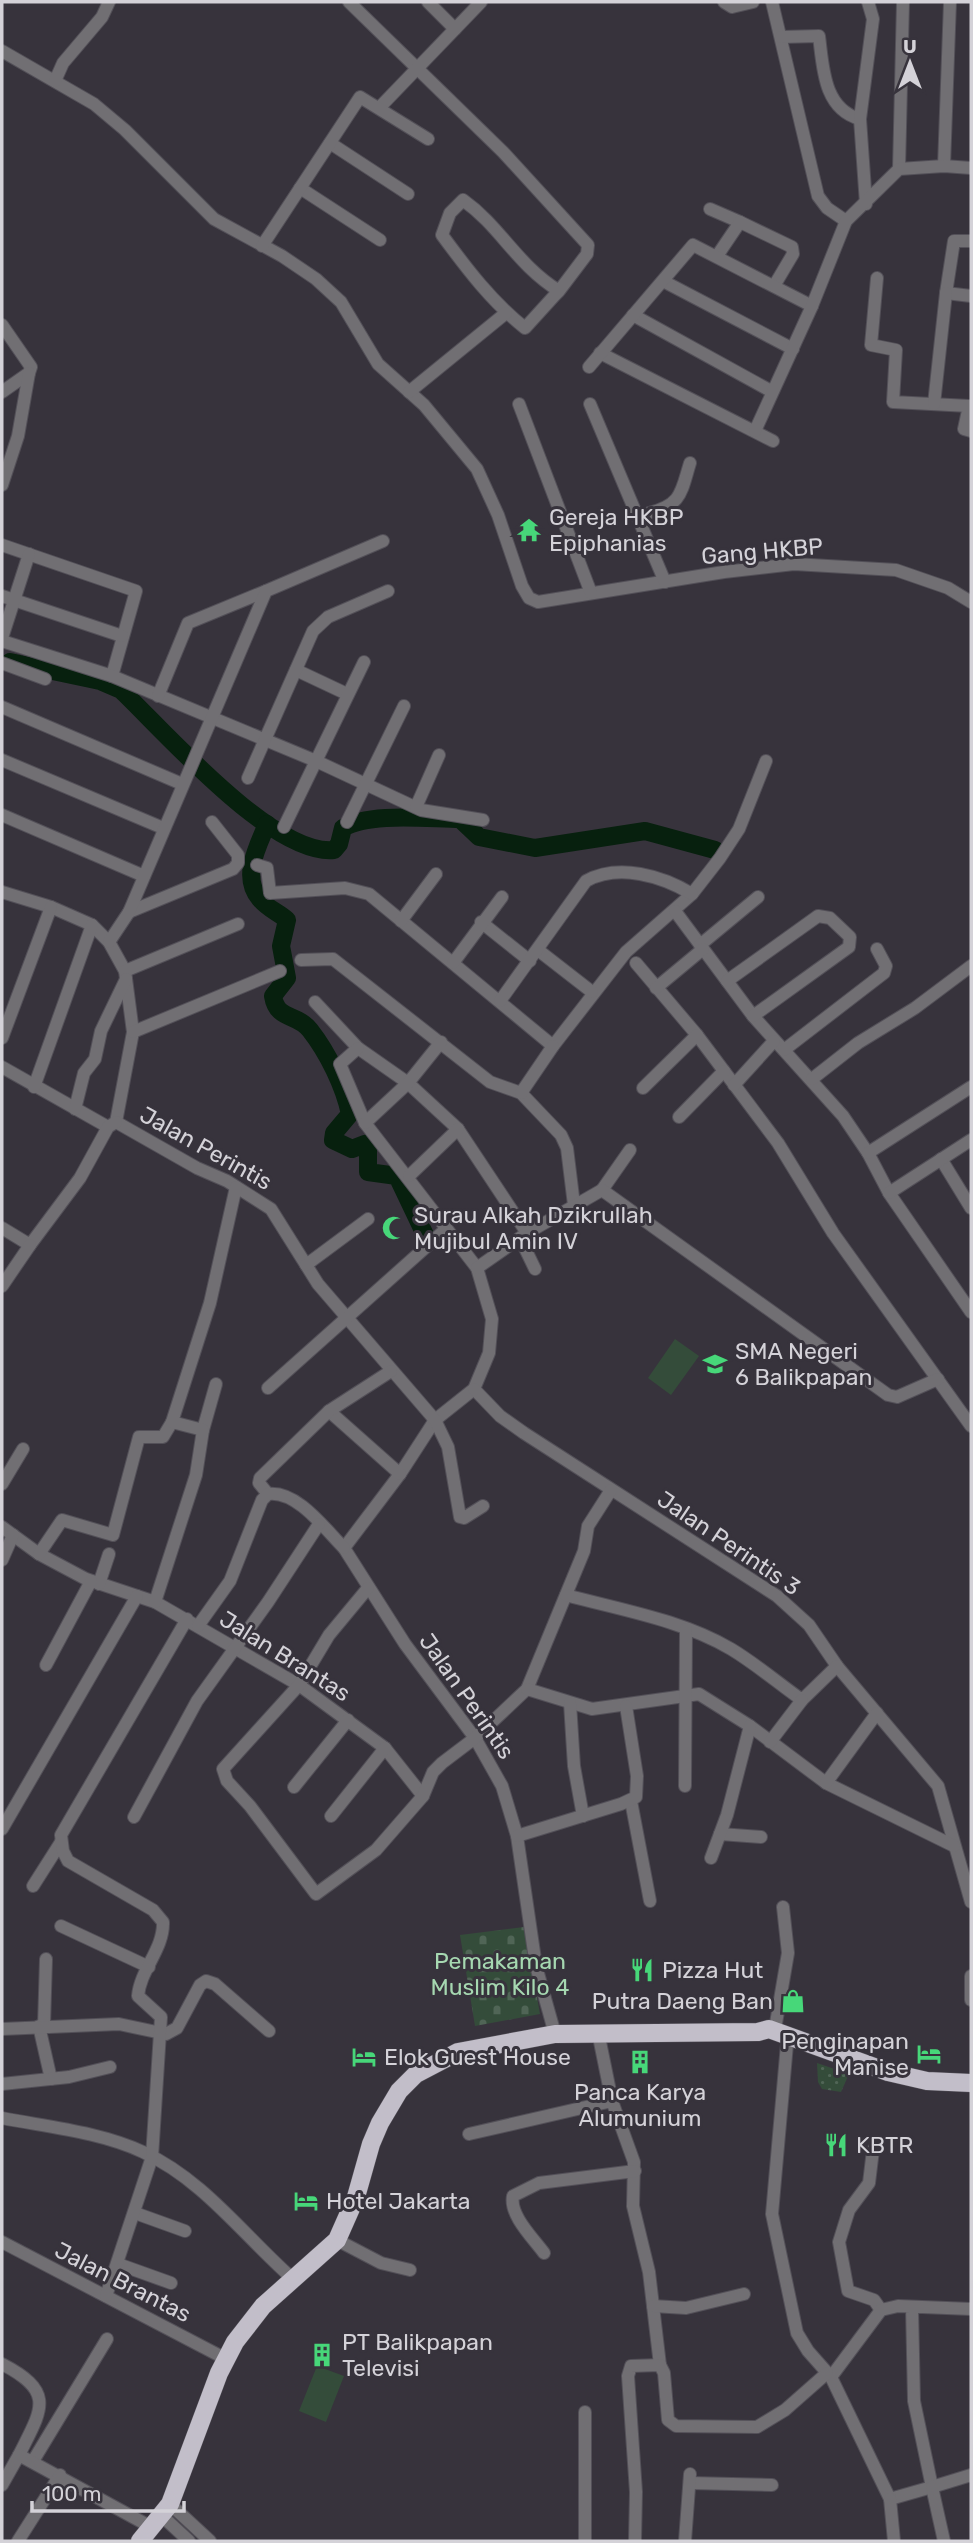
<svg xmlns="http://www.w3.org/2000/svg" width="973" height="2543" font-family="Rubik,sans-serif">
<defs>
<pattern id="grass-dots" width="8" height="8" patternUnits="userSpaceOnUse" patternTransform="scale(1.75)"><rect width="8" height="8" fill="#344c3a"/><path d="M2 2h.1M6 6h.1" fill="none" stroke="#506556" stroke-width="1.8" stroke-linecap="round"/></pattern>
<pattern id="cemetery-stones" width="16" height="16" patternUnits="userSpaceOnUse" patternTransform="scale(1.75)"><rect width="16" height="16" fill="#344c3a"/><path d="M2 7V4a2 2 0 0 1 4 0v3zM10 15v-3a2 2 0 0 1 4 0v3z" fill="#506556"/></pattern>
</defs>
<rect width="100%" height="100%" fill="#37333c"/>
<path fill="url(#grass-dots)" d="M817,2063L849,2074L841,2092L822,2089L818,2082Z"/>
<path fill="url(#cemetery-stones)" d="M524,1927L540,2014L475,2026L460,1935Z"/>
<g fill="#344c3a">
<path d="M675,1339L699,1356L671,1395L648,1378Z"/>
<path d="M317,2366L344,2376L326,2422L299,2411Z"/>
</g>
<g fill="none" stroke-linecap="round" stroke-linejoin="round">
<g stroke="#07200e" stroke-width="18">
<path d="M10,662L100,681L121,690C165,732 273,856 334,850L339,844L343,828C369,812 429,819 460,819L479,837L535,848L645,831L715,850"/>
<path d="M267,824C257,848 241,877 260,899C268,909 278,912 287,920L281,946L287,978L273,996C277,1021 297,1013 310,1030C328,1053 344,1086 350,1114L334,1133L333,1140L352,1149L365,1144L368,1148V1172L397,1176L427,1239"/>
</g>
<g stroke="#535058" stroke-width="14">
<g id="minor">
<path d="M349,2L503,152L588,245L587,254L559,291L555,295L525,328C492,302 467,269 442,235L450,213L463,200C501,227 516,264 559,291"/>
<path d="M428,2L455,29"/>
<path d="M724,2L732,7L753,2"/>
<path d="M772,2L818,196L827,208L846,221"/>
<path d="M781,37L819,36C823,66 823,109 860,119"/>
<path d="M2,51L94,104L125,130L214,219L282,256L316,279L341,302L378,364L424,405L477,469L498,515L522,586L529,598L538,602L724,572L794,564L896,570L948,588L971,602"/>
<path d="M55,81L63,63L102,17L109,2"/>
<path d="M380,107L481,2"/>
<path d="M330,143L408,194"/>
<path d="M944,166L950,2"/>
<path d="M899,169L903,2"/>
<path d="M300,188L380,240"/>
<path d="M866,204L860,119L873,19L868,2"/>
<path d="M710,209L740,222"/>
<path d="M971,241H954L946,293L971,296"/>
<path d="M262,246L360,97L428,139"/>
<path d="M717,256L740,222L792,247L793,254L774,286"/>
<path d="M877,278L871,345L896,350L893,402L969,406L964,429L971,431"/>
<path d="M663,281L793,349"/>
<path d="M633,315L771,391"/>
<path d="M2,325L31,367L29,373L2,392"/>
<path d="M600,353L773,441"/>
<path d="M589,367L693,245L812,306"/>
<path d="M409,392L506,313"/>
<path d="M519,404L591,593"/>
<path d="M590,404L665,582"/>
<path d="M934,404L946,293"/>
<path d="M755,431L812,306L846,221L899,169L944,166L971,168"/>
<path d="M2,485L18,436L29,373"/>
<path d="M642,524L649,513C682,505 681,492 690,463"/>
<path d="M2,545L136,591L112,676"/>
<path d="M2,596L122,636"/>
<path d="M2,638L29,554"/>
<path d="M2,641L112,676L316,761L421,810L483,820"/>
<path d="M2,663L45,679"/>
<path d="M296,670L347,694"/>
<path d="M158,696L188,623L266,591"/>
<path d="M2,707L182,784"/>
<path d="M2,760L163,828"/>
<path d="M248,778L313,631L328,617L388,591"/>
<path d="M416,807L439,755"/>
<path d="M2,815L144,876"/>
<path d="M347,822L404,706"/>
<path d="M284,827L364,662"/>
<path d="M257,865L267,868L270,893L345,888L369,894L553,1046L626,952L692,894L720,858L739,829L766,761"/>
<path d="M2,892L51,907L92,925L109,942L125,971L133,1032L116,1122"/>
<path d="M675,911L753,1016L843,1116L868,1153L889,1193L971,1312"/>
<path d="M129,912L233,869L238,863V855L212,822"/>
<path d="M401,921L436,874"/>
<path d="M481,922L530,961"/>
<path d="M109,942L129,912L266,591L383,541"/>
<path d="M700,945L758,897"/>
<path d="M538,950L592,992"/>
<path d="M301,960L333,959L490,1082L521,1093L561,1135L567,1148L574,1205"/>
<path d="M453,963L502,897"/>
<path d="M636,963L697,1035L778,1143L833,1233L971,1426"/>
<path d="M125,971L238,924"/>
<path d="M727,981L818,916L830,918L850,937L849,947L753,1016"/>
<path d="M656,988L703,949"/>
<path d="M500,1001L586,881C619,863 662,876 692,894"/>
<path d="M315,1002L358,1048L408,1083L458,1129L527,1233"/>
<path d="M133,1032L280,971"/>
<path d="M2,1038L51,907"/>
<path d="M358,1048L340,1064L365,1123L477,1268L492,1319L489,1353L474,1389L435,1420L400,1474L344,1548L405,1644L475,1738L502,1786L517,1836L536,1966L555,2034"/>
<path d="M784,1050L884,973L886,966L877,949"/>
<path d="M2,1067L108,1127"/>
<path d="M812,1079L858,1043L915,1008L971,966"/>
<path d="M734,1085L774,1041"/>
<path d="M34,1087L92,925"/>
<path d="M643,1088L697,1035"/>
<path d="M521,1093L553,1046"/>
<path d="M75,1109L84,1073L95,1059L101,1031L126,979"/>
<path d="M679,1117L724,1071"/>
<path d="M116,1122L197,1168L227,1181L271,1209L318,1284L435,1420L448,1447L460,1517L464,1518L483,1506"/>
<path d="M365,1123L408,1083L441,1042"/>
<path d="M868,1153L971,1087"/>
<path d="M941,1159L971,1208"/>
<path d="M409,1176L458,1129"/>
<path d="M602,1190L630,1150"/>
<path d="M889,1193L971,1140"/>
<path d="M2,1228L30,1245L80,1178L108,1127L116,1122"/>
<path d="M520,1238L535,1269"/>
<path d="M306,1265L368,1219"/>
<path d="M477,1268L527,1233L602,1190L888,1395L897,1397L938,1379"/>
<path d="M2,1286L30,1245"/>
<path d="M268,1388L445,1230"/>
<path d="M474,1389L500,1416L524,1433L777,1596L809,1625L837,1666L938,1786L971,1902"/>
<path d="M329,1411L400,1474"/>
<path d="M203,1430L216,1384"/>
<path d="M2,1484L23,1449"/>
<path d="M268,1494L259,1483L260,1478L329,1411L391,1371"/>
<path d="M2,1527L39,1554L86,1579L155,1602L299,1685L385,1748L423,1796"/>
<path d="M39,1554L62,1520L113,1535L139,1437H163L172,1422"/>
<path d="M2,1560L13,1535"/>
<path d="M99,1584L109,1554"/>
<path d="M368,1588L329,1635L299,1685L223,1769L227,1781L250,1806L316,1894L376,1850L423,1796L433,1772L442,1763L475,1738L527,1689L584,1551L588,1526L611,1490"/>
<path d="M566,1595C621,1610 682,1620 731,1649C756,1664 778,1683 802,1700L837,1666"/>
<path d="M155,1602L196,1475L203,1430L172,1422L210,1303L236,1187"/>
<path d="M198,1626L230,1581L262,1500L268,1494C297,1490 325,1529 344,1548"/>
<path d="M46,1665L91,1581"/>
<path d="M527,1689L592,1709L699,1694L750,1726L826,1783L954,1846"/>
<path d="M570,1703L574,1766L583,1816"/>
<path d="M770,1742L802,1700"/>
<path d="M826,1783L877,1713"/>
<path d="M685,1786L686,1629"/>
<path d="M294,1787L348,1720"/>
<path d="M631,1801L650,1901"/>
<path d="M331,1816L385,1748"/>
<path d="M134,1817L197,1701L268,1602L319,1524"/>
<path d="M2,1829L137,1596"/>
<path d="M720,1834L761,1837"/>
<path d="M517,1836L621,1804L636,1797L637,1776L626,1706"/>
<path d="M711,1858L727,1815L750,1726"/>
<path d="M33,1886L61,1842"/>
<path d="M61,1926L149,1967"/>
<path d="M971,1976V2000"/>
<path d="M39,2026L51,2079"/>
<path d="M44,2026L46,1959"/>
<path d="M2,2029L119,2024L166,2034L177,2028L200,1985L206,1981L215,1984L269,2031"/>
<path d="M775,2029L788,1953L783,1907"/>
<path d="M598,2032L612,2101L634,2162L633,2206L649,2272L660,2365"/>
<path d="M787,2044L772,2214L797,2333L808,2351L831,2377"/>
<path d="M2,2084L69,2077L110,2067"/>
<path d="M2,2118C48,2127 100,2132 143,2152C204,2180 244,2236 294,2280"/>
<path d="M469,2134L612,2101"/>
<path d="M873,2150L869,2183L849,2210L839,2242L848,2291L874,2300L881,2310"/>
<path d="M135,2213L185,2231"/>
<path d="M337,2240L381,2263L410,2270"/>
<path d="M2,2242L226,2359"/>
<path d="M544,2253C533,2238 509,2215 513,2196L539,2183L635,2171"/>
<path d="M118,2264L171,2283"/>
<path d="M106,2296L152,2157L161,2017L138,1996C140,1970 164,1949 163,1922L153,1910L68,1861L63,1851L61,1835L187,1619"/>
<path d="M653,2306L686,2308L744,2294"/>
<path d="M912,2307L914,2401L932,2487L890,2499L831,2377L881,2310L898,2306L971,2309"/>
<path d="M2,2364C56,2392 42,2409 19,2455"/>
<path d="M585,2412V2541"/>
<path d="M33,2461L107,2339"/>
<path d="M690,2483L772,2485"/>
<path d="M2,2485L19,2455L153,2528"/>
<path d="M890,2499L894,2541"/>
<path d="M170,2504L210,2541"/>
<path d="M162,2516L189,2541"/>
<path d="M18,2541L60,2475"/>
<path d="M635,2541L636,2492L628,2376L631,2366L660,2365L664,2373L668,2420L676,2426L757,2427L785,2410L827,2373"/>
<path d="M685,2541L690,2474"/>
<path d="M944,2541L932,2487L971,2475"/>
</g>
</g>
<g stroke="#535058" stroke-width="19">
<path id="highway" d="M140,2541L170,2504L219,2373L235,2342L263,2306L337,2240L356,2197L371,2144L380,2123L399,2091L416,2074L458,2052L555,2034L758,2032L769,2029L888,2072L927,2081L971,2083"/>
</g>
<use href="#minor" stroke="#716f73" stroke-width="12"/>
<use href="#highway" stroke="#c2bec9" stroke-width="18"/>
</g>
<defs>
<g id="temple-bare" transform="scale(1.89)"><path d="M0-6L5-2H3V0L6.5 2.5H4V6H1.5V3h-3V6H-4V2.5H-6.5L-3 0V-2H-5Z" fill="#47d779" stroke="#37333c" stroke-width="2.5" paint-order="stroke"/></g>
<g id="mosque-bare" transform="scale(1.89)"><path d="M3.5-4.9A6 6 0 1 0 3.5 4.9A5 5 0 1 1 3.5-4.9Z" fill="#47d779" stroke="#37333c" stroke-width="2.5" paint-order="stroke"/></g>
<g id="school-bare" transform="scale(1.89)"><path d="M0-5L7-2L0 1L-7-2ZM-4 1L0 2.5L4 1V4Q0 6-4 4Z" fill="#47d779" stroke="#37333c" stroke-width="2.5" paint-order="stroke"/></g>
<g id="restaurant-bare" transform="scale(1.89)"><path d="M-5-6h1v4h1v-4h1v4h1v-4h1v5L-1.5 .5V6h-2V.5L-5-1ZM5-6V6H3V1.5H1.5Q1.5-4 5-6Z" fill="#47d779" stroke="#37333c" stroke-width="2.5" paint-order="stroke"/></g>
<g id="shop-bare" transform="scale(1.89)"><path d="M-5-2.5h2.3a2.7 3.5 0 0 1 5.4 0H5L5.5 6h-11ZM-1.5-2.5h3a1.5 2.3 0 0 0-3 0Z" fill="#47d779" stroke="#37333c" stroke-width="2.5" paint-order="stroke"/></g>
<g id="hotel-bare" transform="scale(1.89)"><path d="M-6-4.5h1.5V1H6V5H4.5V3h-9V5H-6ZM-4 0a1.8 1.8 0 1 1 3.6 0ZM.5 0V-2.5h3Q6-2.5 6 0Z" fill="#47d779" stroke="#37333c" stroke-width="2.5" paint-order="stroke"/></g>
<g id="building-bare" transform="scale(1.89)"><path d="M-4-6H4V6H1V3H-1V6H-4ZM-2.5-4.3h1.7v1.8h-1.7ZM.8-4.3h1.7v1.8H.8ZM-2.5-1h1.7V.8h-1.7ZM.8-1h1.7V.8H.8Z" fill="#47d779" stroke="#37333c" stroke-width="2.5" paint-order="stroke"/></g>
</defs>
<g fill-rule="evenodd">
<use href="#temple-bare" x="529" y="530"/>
<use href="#mosque-bare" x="394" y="1228"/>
<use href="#school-bare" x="715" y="1364"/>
<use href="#restaurant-bare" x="642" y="1970"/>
<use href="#shop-bare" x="793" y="2001"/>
<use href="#hotel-bare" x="929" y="2054"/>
<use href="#hotel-bare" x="364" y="2057"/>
<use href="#building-bare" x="640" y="2062"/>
<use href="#restaurant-bare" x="836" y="2145"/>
<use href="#hotel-bare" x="306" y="2201"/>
<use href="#building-bare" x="322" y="2355"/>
</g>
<g text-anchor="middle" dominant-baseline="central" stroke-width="6" stroke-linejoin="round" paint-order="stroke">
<g font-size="23" fill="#d4d2d8" stroke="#37333c" text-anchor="start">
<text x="549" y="517">Gereja HKBP<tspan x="549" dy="26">Epiphanias</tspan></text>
<text x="414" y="1215">Surau Alkah Dzikrullah<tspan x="414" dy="26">Mujibul Amin IV</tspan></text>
<text x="735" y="1351">SMA Negeri<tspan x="735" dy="26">6 Balikpapan</tspan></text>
<text x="662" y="1970">Pizza Hut</text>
<text x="773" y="2001" text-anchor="end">Putra Daeng Ban</text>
<text x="909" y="2041" text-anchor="end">Penginapan<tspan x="909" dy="26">Manise</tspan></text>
<text x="384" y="2057">Elok Guest House</text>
<text x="640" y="2092" text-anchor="middle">Panca Karya<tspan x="640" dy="26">Alumunium</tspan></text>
<text x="856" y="2145">KBTR</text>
<text x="326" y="2201">Hotel Jakarta</text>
<text x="342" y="2342">PT Balikpapan<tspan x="342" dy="26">Televisi</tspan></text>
</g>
<g font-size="23" fill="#d4d2d8" stroke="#37333c">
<text transform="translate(762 551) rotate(-5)">Gang HKBP</text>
<text transform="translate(206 1148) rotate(29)">Jalan Perintis</text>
<text transform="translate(729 1543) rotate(34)">Jalan Perintis 3</text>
<text transform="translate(285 1656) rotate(32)">Jalan Brantas</text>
<text transform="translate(467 1696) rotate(55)">Jalan Perintis</text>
<text transform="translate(123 2282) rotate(27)">Jalan Brantas</text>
</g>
<g font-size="23" fill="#a6d8b1" stroke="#37333c">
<text x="500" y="1961">Pemakaman<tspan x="500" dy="26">Muslim Kilo 4</tspan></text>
</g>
</g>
<rect width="973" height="2543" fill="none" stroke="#d4d2d8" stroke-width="7"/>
<g transform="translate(910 63)" stroke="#37333c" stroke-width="5" paint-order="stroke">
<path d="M0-5L12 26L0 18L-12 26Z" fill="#d4d2d8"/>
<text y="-10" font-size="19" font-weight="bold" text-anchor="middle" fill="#d4d2d8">U</text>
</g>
<path d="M32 2501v10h152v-10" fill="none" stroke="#d4d2d8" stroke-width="3.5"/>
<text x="42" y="2501" font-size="21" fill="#d4d2d8" stroke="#37333c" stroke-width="5" paint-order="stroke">100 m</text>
</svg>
